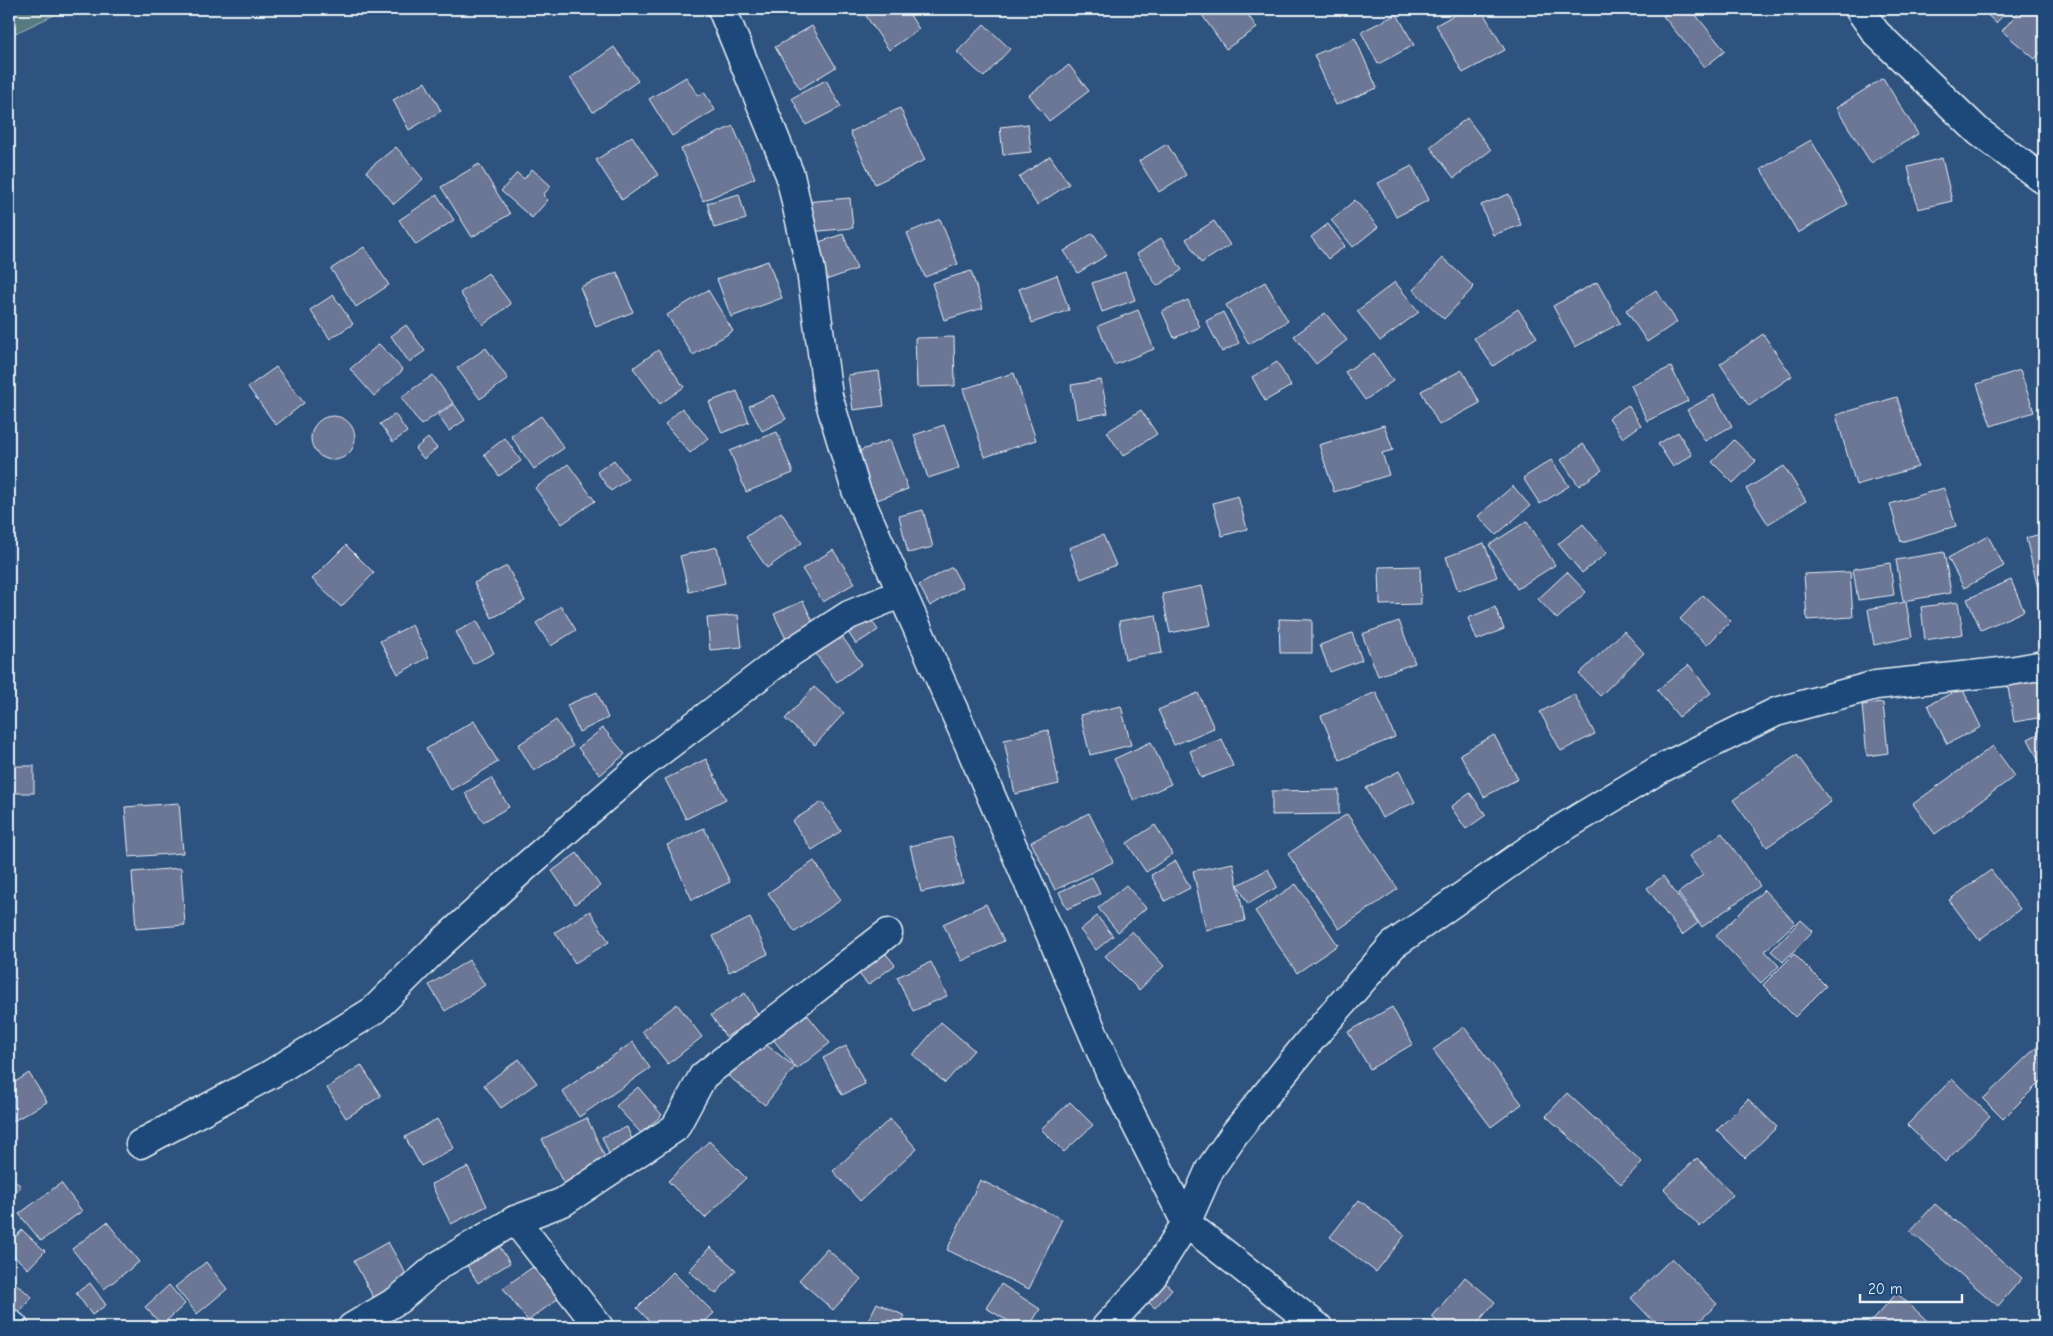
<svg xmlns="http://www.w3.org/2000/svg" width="2053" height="1336" font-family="'Comic Neue',sans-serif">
<rect width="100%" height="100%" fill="#2e537f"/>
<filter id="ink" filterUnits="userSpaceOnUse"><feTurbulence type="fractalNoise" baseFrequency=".02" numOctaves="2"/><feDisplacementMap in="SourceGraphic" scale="10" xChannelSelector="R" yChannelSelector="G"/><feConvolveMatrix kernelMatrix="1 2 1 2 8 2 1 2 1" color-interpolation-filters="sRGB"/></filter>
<g filter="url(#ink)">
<path fill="#577a7f" stroke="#a0b6bc" d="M9,9H67L9,36Z"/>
<g fill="#6c7695" stroke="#e8f1f8">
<path d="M876,9H906L919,29L889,50L866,16Z"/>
<path d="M1211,9H1244L1257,28L1226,49L1202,15Z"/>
<path d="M1465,9H1481L1505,50L1463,73L1436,25Z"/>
<path d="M1673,9H1691L1725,51L1705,67L1663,16Z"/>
<path d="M1981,9H2009L1996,23Z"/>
<path d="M2021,9H2037L2044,15V48L2035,59L2002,31Z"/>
<path d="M1397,14L1414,45L1378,64L1361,32Z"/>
<path d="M984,24L1010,49L984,77L957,52Z"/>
<path d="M812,26L836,67L800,89L775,47Z"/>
<path d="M1355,38L1377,88L1336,105L1314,55Z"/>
<path d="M614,47L638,81L593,112L570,78Z"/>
<path d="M1069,65L1089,91L1049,121L1029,95Z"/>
<path d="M686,77L698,96L704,92L715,110L672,136L649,99Z"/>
<path d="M1883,78L1918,134L1871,163L1836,108Z"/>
<path d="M826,80L841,107L806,125L792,98Z"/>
<path d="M425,82L441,111L409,130L393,100Z"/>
<path d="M900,108L925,160L875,184L850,132Z"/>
<path d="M1467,118L1491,150L1454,178L1430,147Z"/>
<path d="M1028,124L1031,152L1003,155L1000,127Z"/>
<path d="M733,126L755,178L703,201L681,149Z"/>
<path d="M632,136L658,175L622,200L596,160Z"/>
<path d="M1811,140L1848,204L1798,233L1761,169Z"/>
<path d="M1167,144L1186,175L1159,192L1139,161Z"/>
<path d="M396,147L423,179L394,204L366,171Z"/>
<path d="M1050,156L1069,184L1037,205L1019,177Z"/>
<path d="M1942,158L1952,201L1918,209L1908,167Z"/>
<path d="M479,164L510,214L472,237L441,187Z"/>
<path d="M1412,166L1429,200L1396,217L1378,183Z"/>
<path d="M532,169L551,186L543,195L548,200L532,218L501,191L517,173L524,179Z"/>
<path d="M739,194L746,219L714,228L707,203Z"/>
<path d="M1509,194L1521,225L1493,235L1481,205Z"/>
<path d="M437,195L454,220L416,245L399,220Z"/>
<path d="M850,198L853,228L808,232L805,202Z"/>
<path d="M1355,200L1378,227L1353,247L1331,220Z"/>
<path d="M940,219L958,264L925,277L907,233Z"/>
<path d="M1214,221L1230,245L1201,263L1186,239Z"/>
<path d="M1328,224L1345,246L1328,259L1311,237Z"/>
<path d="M1093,233L1107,255L1078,273L1064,251Z"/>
<path d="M843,234L857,269L826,280L813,244Z"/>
<path d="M1161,238L1182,270L1157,286L1137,254Z"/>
<path d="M364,247L389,285L356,307L331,269Z"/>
<path d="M1443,258L1474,287L1444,319L1413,290Z"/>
<path d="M768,261L782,298L731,317L717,279Z"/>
<path d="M971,271L983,308L944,320L932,283Z"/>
<path d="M617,272L633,312L596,327L580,287Z"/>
<path d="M1125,272L1135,300L1102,312L1092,283Z"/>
<path d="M488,273L511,304L483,325L460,293Z"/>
<path d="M1057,275L1069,310L1032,323L1019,289Z"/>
<path d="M1265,282L1288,321L1249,344L1226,305Z"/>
<path d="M1395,282L1419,312L1380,341L1357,311Z"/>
<path d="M1597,282L1620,323L1575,347L1553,306Z"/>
<path d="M708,290L733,331L693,355L667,315Z"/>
<path d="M1656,290L1677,322L1647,342L1626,310Z"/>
<path d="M333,295L353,324L330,339L310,310Z"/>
<path d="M1188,300L1200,327L1174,338L1162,311Z"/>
<path d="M1518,309L1537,337L1493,366L1474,338Z"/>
<path d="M1138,310L1154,349L1114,365L1098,326Z"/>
<path d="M1223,312L1239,343L1222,352L1206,321Z"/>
<path d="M1325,313L1347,340L1316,364L1294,336Z"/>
<path d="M406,325L425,351L409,362L391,336Z"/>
<path d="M1763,334L1792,376L1749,406L1720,364Z"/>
<path d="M954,337L955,386L917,387L915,338Z"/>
<path d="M379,344L403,370L374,396L350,369Z"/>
<path d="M486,348L508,379L480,399L457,368Z"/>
<path d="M658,350L684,387L660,404L633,368Z"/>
<path d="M1374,353L1393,381L1365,400L1345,372Z"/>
<path d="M1277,362L1291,386L1265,401L1252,377Z"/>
<path d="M276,367L304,403L276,425L248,387Z"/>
<path d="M1671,367L1688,401L1647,421L1631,385Z"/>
<path d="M1462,370L1480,403L1439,425L1421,391Z"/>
<path d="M2020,370L2034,412L1991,426L1977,384Z"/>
<path d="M879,371L884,406L853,410L848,375Z"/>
<path d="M1014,373L1036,440L985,457L963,389Z"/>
<path d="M433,375L453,403L421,425L401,397Z"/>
<path d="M1101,380L1108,413L1077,419L1071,385Z"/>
<path d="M737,391L749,422L722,433L709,402Z"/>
<path d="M773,395L786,419L762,431L749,406Z"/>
<path d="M1714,395L1732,426L1705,441L1687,410Z"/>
<path d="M1897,397L1918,467L1856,485L1836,415Z"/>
<path d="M454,404L465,420L449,431L438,415Z"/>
<path d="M1628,405L1641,425L1623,438L1609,418Z"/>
<path d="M682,408L708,438L690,453L665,424Z"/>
<path d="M1141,410L1157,434L1123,456L1107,432Z"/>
<path d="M395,414L407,432L393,442L380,424Z"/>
<path d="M541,416L564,448L534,469L511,436Z"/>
<circle cx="333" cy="438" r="22"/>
<path d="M944,425L959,468L928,478L914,435Z"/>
<path d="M1384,425L1393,450L1382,453L1389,475L1334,492L1319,445Z"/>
<path d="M777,432L793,473L746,492L730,451Z"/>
<path d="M1678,432L1692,455L1673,467L1658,444Z"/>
<path d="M428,438L437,448L424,459L415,449Z"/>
<path d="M505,438L521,461L499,476L484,454Z"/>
<path d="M890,440L908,489L874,501L856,452Z"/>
<path d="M1734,440L1756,461L1733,483L1712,462Z"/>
<path d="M1583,444L1602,470L1579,486L1561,460Z"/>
<path d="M614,460L628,479L611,491L597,472Z"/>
<path d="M1551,460L1569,486L1540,504L1523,478Z"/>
<path d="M568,464L595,501L562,524L535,488Z"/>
<path d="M1784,466L1806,501L1768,524L1746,489Z"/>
<path d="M1513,486L1530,506L1496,535L1478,516Z"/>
<path d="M1944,488L1956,526L1901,542L1890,504Z"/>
<path d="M1238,496L1247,529L1222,536L1213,503Z"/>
<path d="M923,510L933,547L908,553L899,516Z"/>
<path d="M781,512L802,543L767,568L746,537Z"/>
<path d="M1527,521L1555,565L1517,589L1489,545Z"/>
<path d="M1583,524L1607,553L1582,573L1558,544Z"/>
<path d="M2044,533V596L2040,597L2026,538Z"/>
<path d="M1103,535L1116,565L1081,579L1069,548Z"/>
<path d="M1988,536L2004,566L1964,588L1948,558Z"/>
<path d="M1484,543L1497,577L1458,591L1446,557Z"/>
<path d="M346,545L374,573L341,607L312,579Z"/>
<path d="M717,547L725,583L689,592L680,556Z"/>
<path d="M833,550L855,583L823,602L802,569Z"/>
<path d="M1944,552L1951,593L1903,601L1896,560Z"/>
<path d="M1890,563L1894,595L1858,600L1853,569Z"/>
<path d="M507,566L525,601L492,618L474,583Z"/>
<path d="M1420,566L1421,604L1380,605L1379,567Z"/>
<path d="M952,567L963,587L930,606L919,585Z"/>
<path d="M1567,572L1586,592L1557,619L1538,599Z"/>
<path d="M1850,572L1853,617L1807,620L1804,574Z"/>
<path d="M2011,580L2024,611L1981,630L1967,599Z"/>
<path d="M1202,586L1211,625L1170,633L1162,594Z"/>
<path d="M1703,595L1731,621L1707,645L1680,619Z"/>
<path d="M803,601L815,626L786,639L774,614Z"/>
<path d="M1906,602L1912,637L1874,645L1868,609Z"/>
<path d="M1958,602L1963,634L1925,640L1921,607Z"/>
<path d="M561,606L576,630L551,646L536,623Z"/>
<path d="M1495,607L1504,629L1477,640L1468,618Z"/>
<path d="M865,611L878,630L856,644L843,625Z"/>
<path d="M738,615L742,647L710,650L707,618Z"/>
<path d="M1156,615L1162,653L1125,659L1119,621Z"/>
<path d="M1279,619L1312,620V653H1280Z"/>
<path d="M477,621L494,653L473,664L456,632Z"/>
<path d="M1399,621L1415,663L1378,676L1362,634Z"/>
<path d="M412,625L429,657L398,674L380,641Z"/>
<path d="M1624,631L1644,653L1600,696L1579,674Z"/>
<path d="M1352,633L1362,660L1330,672L1320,645Z"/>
<path d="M840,634L862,664L837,682L814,652Z"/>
<path d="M1689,665L1711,693L1679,717L1657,690Z"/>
<path d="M2044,669V717L2014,722L2006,676Z"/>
<path d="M814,687L844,713L815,745L785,719Z"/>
<path d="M1962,688L1981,727L1947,744L1928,705Z"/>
<path d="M597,692L608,718L579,732L567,705Z"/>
<path d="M1376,692L1395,737L1340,760L1321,716Z"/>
<path d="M1198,693L1214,728L1174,745L1158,710Z"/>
<path d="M1574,694L1595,734L1561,751L1540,712Z"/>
<path d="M1883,703L1888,753L1867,756L1862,705Z"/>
<path d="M1121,706L1131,745L1090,755L1080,715Z"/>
<path d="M556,720L573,746L534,771L518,745Z"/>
<path d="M474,721L498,762L451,790L426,749Z"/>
<path d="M603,728L625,754L600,775L578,748Z"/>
<path d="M1048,730L1059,784L1015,794L1004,740Z"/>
<path d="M2044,731V770L2028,739Z"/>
<path d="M1494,735L1518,779L1484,797L1460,754Z"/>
<path d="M1222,739L1233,766L1201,778L1190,751Z"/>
<path d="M1151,742L1171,784L1134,801L1114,759Z"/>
<path d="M1993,746L2015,776L1935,834L1913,804Z"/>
<path d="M1797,755L1831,802L1767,847L1733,800Z"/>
<path d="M706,759L726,799L686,819L665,779Z"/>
<rect x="9" y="766" width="25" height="27"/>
<path d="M1399,771L1415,802L1382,818L1366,788Z"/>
<path d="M491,778L509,807L483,822L465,793Z"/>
<path d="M1339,790V814L1272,815V791Z"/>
<path d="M1470,793L1486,815L1466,829L1451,807Z"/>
<path d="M822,802L841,831L812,850L792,821Z"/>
<path d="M179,803L183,853L129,857L125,807Z"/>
<path d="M1089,813L1113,862L1055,890L1031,842Z"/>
<path d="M1347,814L1398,889L1339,929L1288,854Z"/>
<path d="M1155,825L1173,854L1146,872L1127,843Z"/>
<path d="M704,828L730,882L692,900L667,845Z"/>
<path d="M1722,833L1760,886L1702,927L1678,893L1703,875L1689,856Z"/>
<path d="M952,837L963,883L921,892L910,846Z"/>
<path d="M577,853L600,886L575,904L552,871Z"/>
<path d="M814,861L841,900L795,932L768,893Z"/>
<path d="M1176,861L1190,888L1165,901L1151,875Z"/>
<path d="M1233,863L1245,921L1206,930L1193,871Z"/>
<path d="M181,868L185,925L136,929L132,872Z"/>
<path d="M1268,869L1277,887L1248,904L1238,885Z"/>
<path d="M1991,870L2020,909L1979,940L1949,900Z"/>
<path d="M1663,876L1698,923L1682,935L1647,888Z"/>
<path d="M1092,877L1100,894L1067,909L1059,892Z"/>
<path d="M1296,884L1338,945L1297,973L1255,911Z"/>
<path d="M1126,885L1146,908L1118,932L1098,908Z"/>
<path d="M1764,890L1795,923L1765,951L1779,966L1761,983L1716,936Z"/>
<path d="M986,904L1004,941L962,961L943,924Z"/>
<path d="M590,911L609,942L575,963L555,932Z"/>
<path d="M1097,916L1113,936L1096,950L1080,930Z"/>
<path d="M750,918L768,954L729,972L713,936Z"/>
<path d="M1801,920L1813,931L1783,962L1771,951Z"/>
<path d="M1132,931L1164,966L1139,990L1105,956Z"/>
<path d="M882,949L895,965L868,985L856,970Z"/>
<path d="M1794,954L1826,986L1795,1017L1763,985Z"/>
<path d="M469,960L485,985L445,1011L429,985Z"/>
<path d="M931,962L947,996L913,1011L897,977Z"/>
<path d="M745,993L759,1016L726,1037L711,1015Z"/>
<path d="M677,1004L702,1037L668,1064L642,1031Z"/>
<path d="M801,1007L830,1043L797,1069L768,1033Z"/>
<path d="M1392,1007L1413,1044L1370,1069L1348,1032Z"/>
<path d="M941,1022L974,1050L945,1083L913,1055Z"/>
<path d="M1464,1027L1522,1104L1491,1127L1433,1050Z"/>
<path d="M756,1037L795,1067L765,1105L727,1075Z"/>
<path d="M2044,1040V1078L2003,1119L1983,1099Z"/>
<path d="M633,1042L650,1068L579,1117L562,1091Z"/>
<path d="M846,1046L865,1084L842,1095L823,1058Z"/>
<path d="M519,1059L537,1083L501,1108L484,1085Z"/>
<path d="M361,1065L381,1096L346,1118L327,1088Z"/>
<path d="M29,1073L47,1102L10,1123L9,1121V1086Z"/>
<path d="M1952,1079L1990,1116L1945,1162L1907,1125Z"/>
<path d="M638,1087L662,1115L641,1133L616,1106Z"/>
<path d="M1567,1093L1642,1162L1621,1184L1546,1116Z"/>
<path d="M1748,1099L1777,1127L1745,1158L1717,1130Z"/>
<path d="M1070,1102L1093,1125L1064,1152L1041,1129Z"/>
<path d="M587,1118L608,1164L564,1185L542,1139Z"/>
<path d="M437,1119L454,1148L421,1166L405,1137Z"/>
<path d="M890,1119L917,1149L860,1201L833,1171Z"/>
<path d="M627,1127L636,1149L611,1159L602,1137Z"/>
<path d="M709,1141L746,1178L705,1218L668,1181Z"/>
<path d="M1697,1158L1733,1195L1700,1227L1664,1189Z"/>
<path d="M468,1167L487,1206L451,1224L431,1184Z"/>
<path d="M9,1176L21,1186L9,1200Z"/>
<path d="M980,1180L1062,1219L1029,1289L947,1250Z"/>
<path d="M61,1183L82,1211L41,1241L19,1214Z"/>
<path d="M1359,1200L1405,1235L1376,1272L1330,1237Z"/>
<path d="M1935,1204L2022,1278L1998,1306L1910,1231Z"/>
<path d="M107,1222L139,1262L104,1289L72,1249Z"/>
<path d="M22,1230L45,1251L28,1269L9,1251V1244Z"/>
<path d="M493,1236L510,1263L478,1283L461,1256Z"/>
<path d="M388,1242L410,1281L375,1301L354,1261Z"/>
<path d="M710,1247L736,1270L716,1294L689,1271Z"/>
<path d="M827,1249L861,1279L833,1310L799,1280Z"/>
<path d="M1672,1258L1717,1304L1693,1327H1659L1631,1298Z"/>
<path d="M206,1262L227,1289L197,1314L175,1287Z"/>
<path d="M540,1262L564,1294L528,1321L503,1288Z"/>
<path d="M673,1272L714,1313L699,1327H655L637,1308Z"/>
<path d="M1156,1275L1172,1289L1155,1308L1139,1294Z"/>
<path d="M1465,1277L1495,1302L1474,1327H1444L1432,1317Z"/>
<path d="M9,1278L32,1297L16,1316L9,1310Z"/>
<path d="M90,1283L106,1305L92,1315L76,1293Z"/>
<path d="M1001,1284L1040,1309L1029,1327H1018L986,1308Z"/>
<path d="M169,1285L185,1304L162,1325L145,1307Z"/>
<path d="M1897,1293L1934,1327H1866Z"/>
<path d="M877,1303L905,1316L900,1327H865Z"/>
<path d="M1279,1319L1289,1327H1272Z"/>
<path d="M193,1320L199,1327H184Z"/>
</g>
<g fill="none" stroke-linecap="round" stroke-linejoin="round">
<g stroke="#e8f1f8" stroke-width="31">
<g id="minor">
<path d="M722,9L790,175L811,271L828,396L856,490L964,733L1111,1075L1186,1223L1318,1327"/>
<path d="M1859,9L1876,33L1979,132L2044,180"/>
<path d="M140,1144L271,1074L373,1011L436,948L525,867L641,766L790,653L849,615L902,593"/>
<path d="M515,1220L599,1327"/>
<path d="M9,1323L14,1327"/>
<path d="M352,1327L398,1300L439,1265L515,1220L563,1202L675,1128L703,1076L888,933"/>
<path d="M1106,1327L1152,1277L1186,1223L1210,1169L1235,1133L1306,1045L1393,945L1541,841L1660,769L1776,712L1876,685L2010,671L2044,665"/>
</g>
</g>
<use href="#minor" stroke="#1f4a7a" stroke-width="28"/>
</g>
</g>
<rect width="2053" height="1336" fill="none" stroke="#1f4a7a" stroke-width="30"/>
<rect x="15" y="15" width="2023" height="1306" fill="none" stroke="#e8f1f8" stroke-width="2" filter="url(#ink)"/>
<path d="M1860 1294v8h102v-8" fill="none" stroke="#e8f1f8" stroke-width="2.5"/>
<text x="1868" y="1294" font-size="15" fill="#e8f1f8" stroke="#1f4a7a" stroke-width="4" paint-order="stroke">20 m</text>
</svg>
